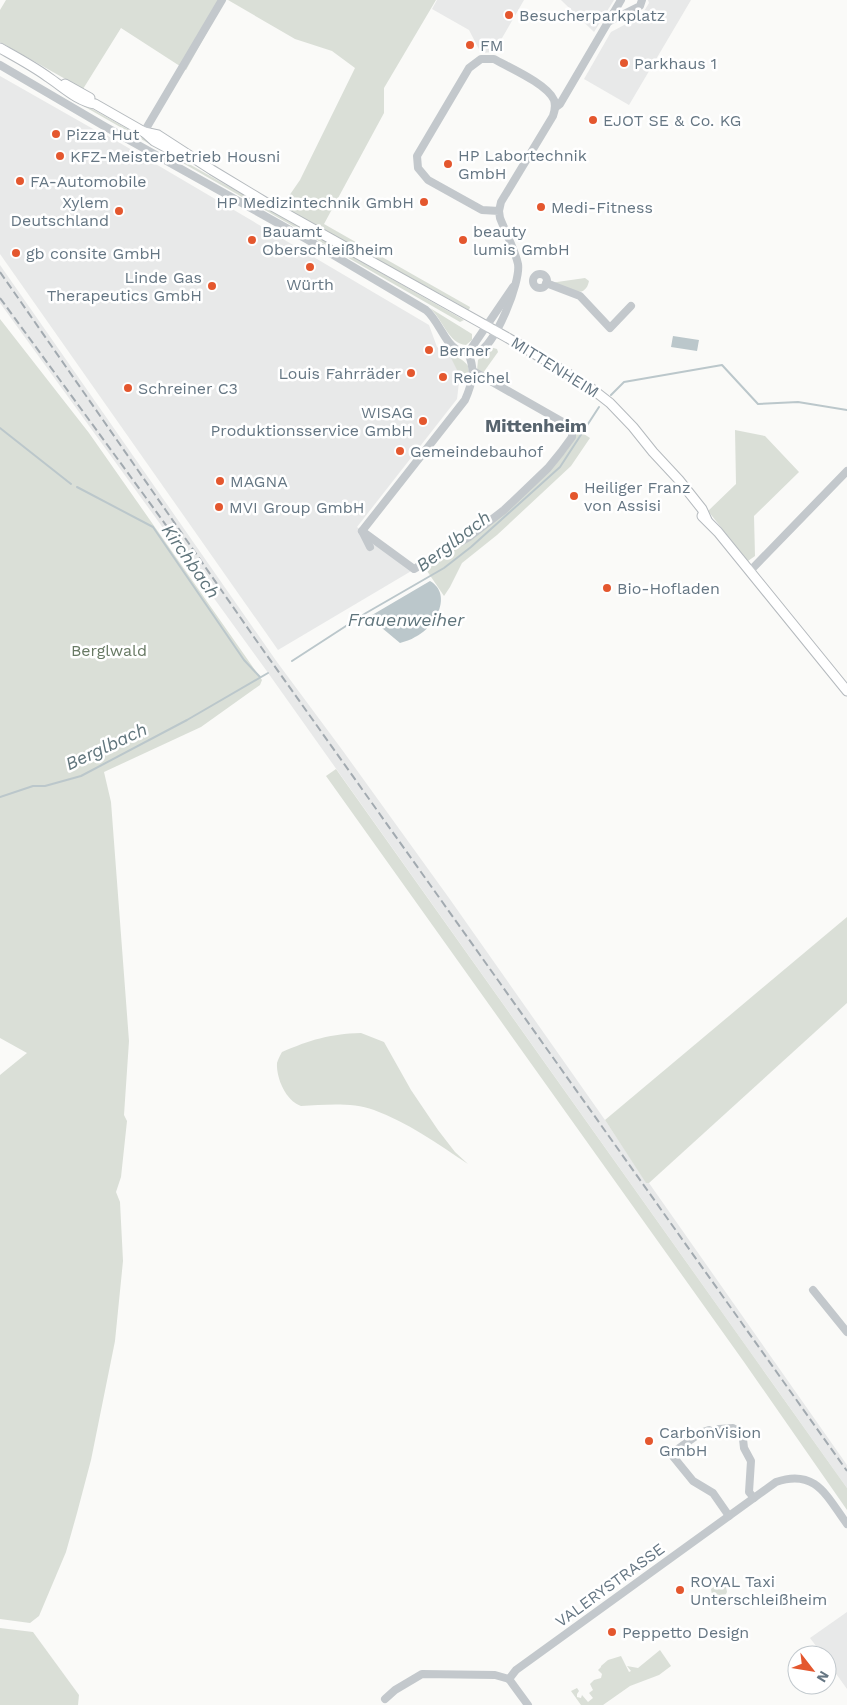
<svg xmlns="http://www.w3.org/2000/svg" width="847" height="1705" font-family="'Work Sans',sans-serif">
<rect width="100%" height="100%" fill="#fafaf8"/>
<g fill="#e8e9e9">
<path d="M437,0H524L494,52L481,53L469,30L432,9Z"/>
<path d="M561,0H614L594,32Z"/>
<path d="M648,0H691L629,105L584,79L611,32L641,16L649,3Z"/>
<path d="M0,76L102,134L103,133L429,325L437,347L461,366L457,399L357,527L413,570L278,650L0,254Z"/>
<path d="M0,265L277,662L343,751L449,898L605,1120L646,1182L649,1183L847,1465V1488L266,670L0,303Z"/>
<path d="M847,1612V1689L827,1661V1655H823L810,1638Z"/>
</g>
<g fill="#dadfd7">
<path d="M6,0H225L186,70L121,28L83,89L0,42V10Z"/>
<path d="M228,0H436L384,88V113L324,224L470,307L469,310C407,274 342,245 282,206L300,180L355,68L332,51L295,39Z"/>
<path d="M80,102L464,320L460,322L80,104Z"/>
<path d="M585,278L589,281C585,302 563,287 550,283Z"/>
<path d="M430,308L472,334V340L466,345C449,344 443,320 430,308Z"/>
<path d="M0,319L89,433L262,680L260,685L201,727L104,772L111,802L129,1041L124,1115L127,1121L121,1177L116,1192L120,1202L123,1261L115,1341L91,1460L77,1513L66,1552L39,1616L30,1623L0,1619V1075L27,1053L0,1038Z"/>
<path d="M490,347L497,349L498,352L483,373L477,370L478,360Z"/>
<path d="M447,350C453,356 463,358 468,366V376L463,384H460L459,382H463Z"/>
<path d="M578,430L590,438L571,466L497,535L462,563L450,587L444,596L425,568L457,547L505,511L553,467L567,450Z"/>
<path d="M735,430L765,436L799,472L754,516L755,556L748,561L708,511L736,484Z"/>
<path d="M336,769L847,1488V1510L744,1362L326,776Z"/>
<path d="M847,917V1003L649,1183H646L605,1120Z"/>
<path d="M361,1033L384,1042L411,1090L438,1130L455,1152L468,1164C438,1144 407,1122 374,1110C351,1102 324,1105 301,1106C286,1101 276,1078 277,1063C278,1059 280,1056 282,1052C310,1040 329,1034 361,1033Z"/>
<path d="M722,1581L725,1582L727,1592L726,1594L717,1597L712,1595L711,1589Z"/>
<path d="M0,1628L33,1632L79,1695L78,1705H0Z"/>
<path d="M660,1650L671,1666L659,1675L630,1686L603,1705H581L571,1691L577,1688L579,1691L577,1694V1697L581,1698L582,1695L588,1702L593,1698L589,1693L593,1690L590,1684L594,1680L601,1678L602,1674L598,1670L601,1667V1666L608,1660L621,1656L629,1672L631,1671L627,1666L638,1668Z"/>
</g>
<g fill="#bbc7cb">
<path d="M673,336L699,340L697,351L671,347Z"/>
<path d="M430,581C454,595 434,629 415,637C411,640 405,641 400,643L382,628L368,626L367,618Z"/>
</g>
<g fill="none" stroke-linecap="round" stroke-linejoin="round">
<g stroke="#bbc7cb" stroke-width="2">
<path d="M611,395L624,382L722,365L758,404L798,402L847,410"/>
<path d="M0,428L71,484"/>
<path d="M77,487L153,527L244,660L260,677"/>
<path d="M292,661L366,613L444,568L471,547L560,467L599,407"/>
<path d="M0,797L33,786H45L81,776L187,720L268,673"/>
</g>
<g stroke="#b5babe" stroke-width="11">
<g id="major">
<path d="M0,48C16,57 33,66 48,77C63,87 77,101 95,104L144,132L154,141L186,158"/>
<path d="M65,84L90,98"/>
<path d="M144,132L158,135L212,170L265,202L508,338L587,385L610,403L633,427L653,452L679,480L702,509L707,520"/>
<path d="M702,516L718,532L847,691"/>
</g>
</g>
<g stroke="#c3c8cc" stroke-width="8">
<path d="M610,21L640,6L642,0"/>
<path d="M0,65L104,126L308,240L426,310C438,320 445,343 456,349C462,352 472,355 478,352C495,346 521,282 518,264C515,250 505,231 500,218L499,211L501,202L553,116C555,110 556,106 554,100C547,84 510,68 494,59H481L469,68L417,156L418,168L428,180L482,210L499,211"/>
<path d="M556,107L560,104L621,0"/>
<path d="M144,132L222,0"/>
<circle cx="540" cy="281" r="7"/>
<path d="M546,283L580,296L610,328L631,306"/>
<path d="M468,353L513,287"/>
<path d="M362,531L414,569L469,537L504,510L548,468L561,452L572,437V431L568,425L473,371"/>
<path d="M362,531L465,400C472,384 476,370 468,353"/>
<path d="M363,533L370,547"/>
<path d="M750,571L847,471"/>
<path d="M813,1290L847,1332"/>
<path d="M719,1429L733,1428L739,1432L743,1439L744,1448L751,1461L749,1492L754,1498"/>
<path d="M709,1430L700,1433L671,1454L693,1481L713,1493L729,1516"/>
<path d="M509,1679L516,1670L776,1482C816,1468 827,1497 847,1524"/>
<path d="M509,1679L528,1705"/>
<path d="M385,1699L395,1690L422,1674L495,1675L509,1679"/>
</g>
<use href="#major" stroke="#fff" stroke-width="9"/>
<g stroke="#a2aab0" stroke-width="2" stroke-dasharray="8 4" stroke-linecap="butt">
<path d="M0,272L256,640L847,1471"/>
<path d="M0,298L190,558"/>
</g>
</g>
<g fill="#e4572e" stroke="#fff" stroke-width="2">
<circle cx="509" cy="15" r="5"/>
<circle cx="470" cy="45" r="5"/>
<circle cx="624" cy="63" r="5"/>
<circle cx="593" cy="120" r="5"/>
<circle cx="56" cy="134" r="5"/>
<circle cx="60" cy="156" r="5"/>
<circle cx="448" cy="164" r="5"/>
<circle cx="20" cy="181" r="5"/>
<circle cx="424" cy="202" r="5"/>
<circle cx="541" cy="207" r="5"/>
<circle cx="119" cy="211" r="5"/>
<circle cx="252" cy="240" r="5"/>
<circle cx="463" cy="240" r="5"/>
<circle cx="16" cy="253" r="5"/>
<circle cx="310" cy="267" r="5"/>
<circle cx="212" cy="286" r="5"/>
<circle cx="429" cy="350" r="5"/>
<circle cx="411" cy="373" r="5"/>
<circle cx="443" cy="377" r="5"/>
<circle cx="128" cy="388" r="5"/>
<circle cx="423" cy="421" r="5"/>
<circle cx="400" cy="451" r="5"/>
<circle cx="220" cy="481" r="5"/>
<circle cx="574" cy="496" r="5"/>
<circle cx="219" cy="507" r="5"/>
<circle cx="607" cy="588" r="5"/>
<circle cx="649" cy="1441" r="5"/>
<circle cx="680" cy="1590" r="5"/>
<circle cx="612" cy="1632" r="5"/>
</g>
<g text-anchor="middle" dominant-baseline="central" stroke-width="5" stroke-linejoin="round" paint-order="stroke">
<g font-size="16" fill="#657683" stroke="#fff" text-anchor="start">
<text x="519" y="15">Besucherparkplatz</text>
<text x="480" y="45">FM</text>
<text x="634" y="63">Parkhaus 1</text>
<text x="603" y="120">EJOT SE &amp; Co. KG</text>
<text x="66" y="134">Pizza Hut</text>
<text x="458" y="155">HP Labortechnik<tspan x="458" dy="18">GmbH</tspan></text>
<text x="70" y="156">KFZ-Meisterbetrieb Housni</text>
<text x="30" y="181">FA-Automobile</text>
<text x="109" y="202" text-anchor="end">Xylem<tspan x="109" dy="18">Deutschland</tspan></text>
<text x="414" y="202" text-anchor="end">HP Medizintechnik GmbH</text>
<text x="551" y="207">Medi-Fitness</text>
<text x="262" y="231">Bauamt<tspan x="262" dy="18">Oberschleißheim</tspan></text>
<text x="473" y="231">beauty<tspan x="473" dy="18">lumis GmbH</tspan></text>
<text x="26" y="253">gb consite GmbH</text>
<text x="202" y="277" text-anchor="end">Linde Gas<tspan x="202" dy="18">Therapeutics GmbH</tspan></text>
<text x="310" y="284" text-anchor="middle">Würth</text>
<text x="439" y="350">Berner</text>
<text x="401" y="373" text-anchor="end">Louis Fahrräder</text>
<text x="453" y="377">Reichel</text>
<text x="138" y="388">Schreiner C3</text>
<text x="413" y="412" text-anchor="end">WISAG<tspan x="413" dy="18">Produktionsservice GmbH</tspan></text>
<text x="410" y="451">Gemeindebauhof</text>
<text x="230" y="481">MAGNA</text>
<text x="584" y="487">Heiliger Franz<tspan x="584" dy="18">von Assisi</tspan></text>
<text x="229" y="507">MVI Group GmbH</text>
<text x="617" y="588">Bio-Hofladen</text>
<text x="659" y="1432">CarbonVision<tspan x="659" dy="18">GmbH</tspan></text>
<text x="690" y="1581">ROYAL Taxi<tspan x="690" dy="18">Unterschleißheim</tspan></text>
<text x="622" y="1632">Peppetto Design</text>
</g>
<g font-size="16" fill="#657683" stroke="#fff">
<text transform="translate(555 367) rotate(32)">MITTENHEIM</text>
<text transform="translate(610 1585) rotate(-36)">VALERYSTRASSE</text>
</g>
<g font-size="16" fill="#687a64" stroke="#fff">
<text x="109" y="650">Berglwald</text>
</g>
<g font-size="18" font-weight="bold" fill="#57646e" stroke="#fff">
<text x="536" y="425">Mittenheim</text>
</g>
<g font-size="18" font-style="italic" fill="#60757c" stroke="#fff">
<text transform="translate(453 541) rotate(-37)">Berglbach</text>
<text transform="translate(191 561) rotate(55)">Kirchbach</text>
<text x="406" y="619">Frauenweiher</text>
<text transform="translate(106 746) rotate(-25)">Berglbach</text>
</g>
</g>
<g transform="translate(812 1670) rotate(121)"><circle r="24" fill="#ffffff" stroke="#c1c8cd"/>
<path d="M0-4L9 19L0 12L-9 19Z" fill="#e4572e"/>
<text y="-8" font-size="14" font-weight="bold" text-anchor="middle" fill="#657683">N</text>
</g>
</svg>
